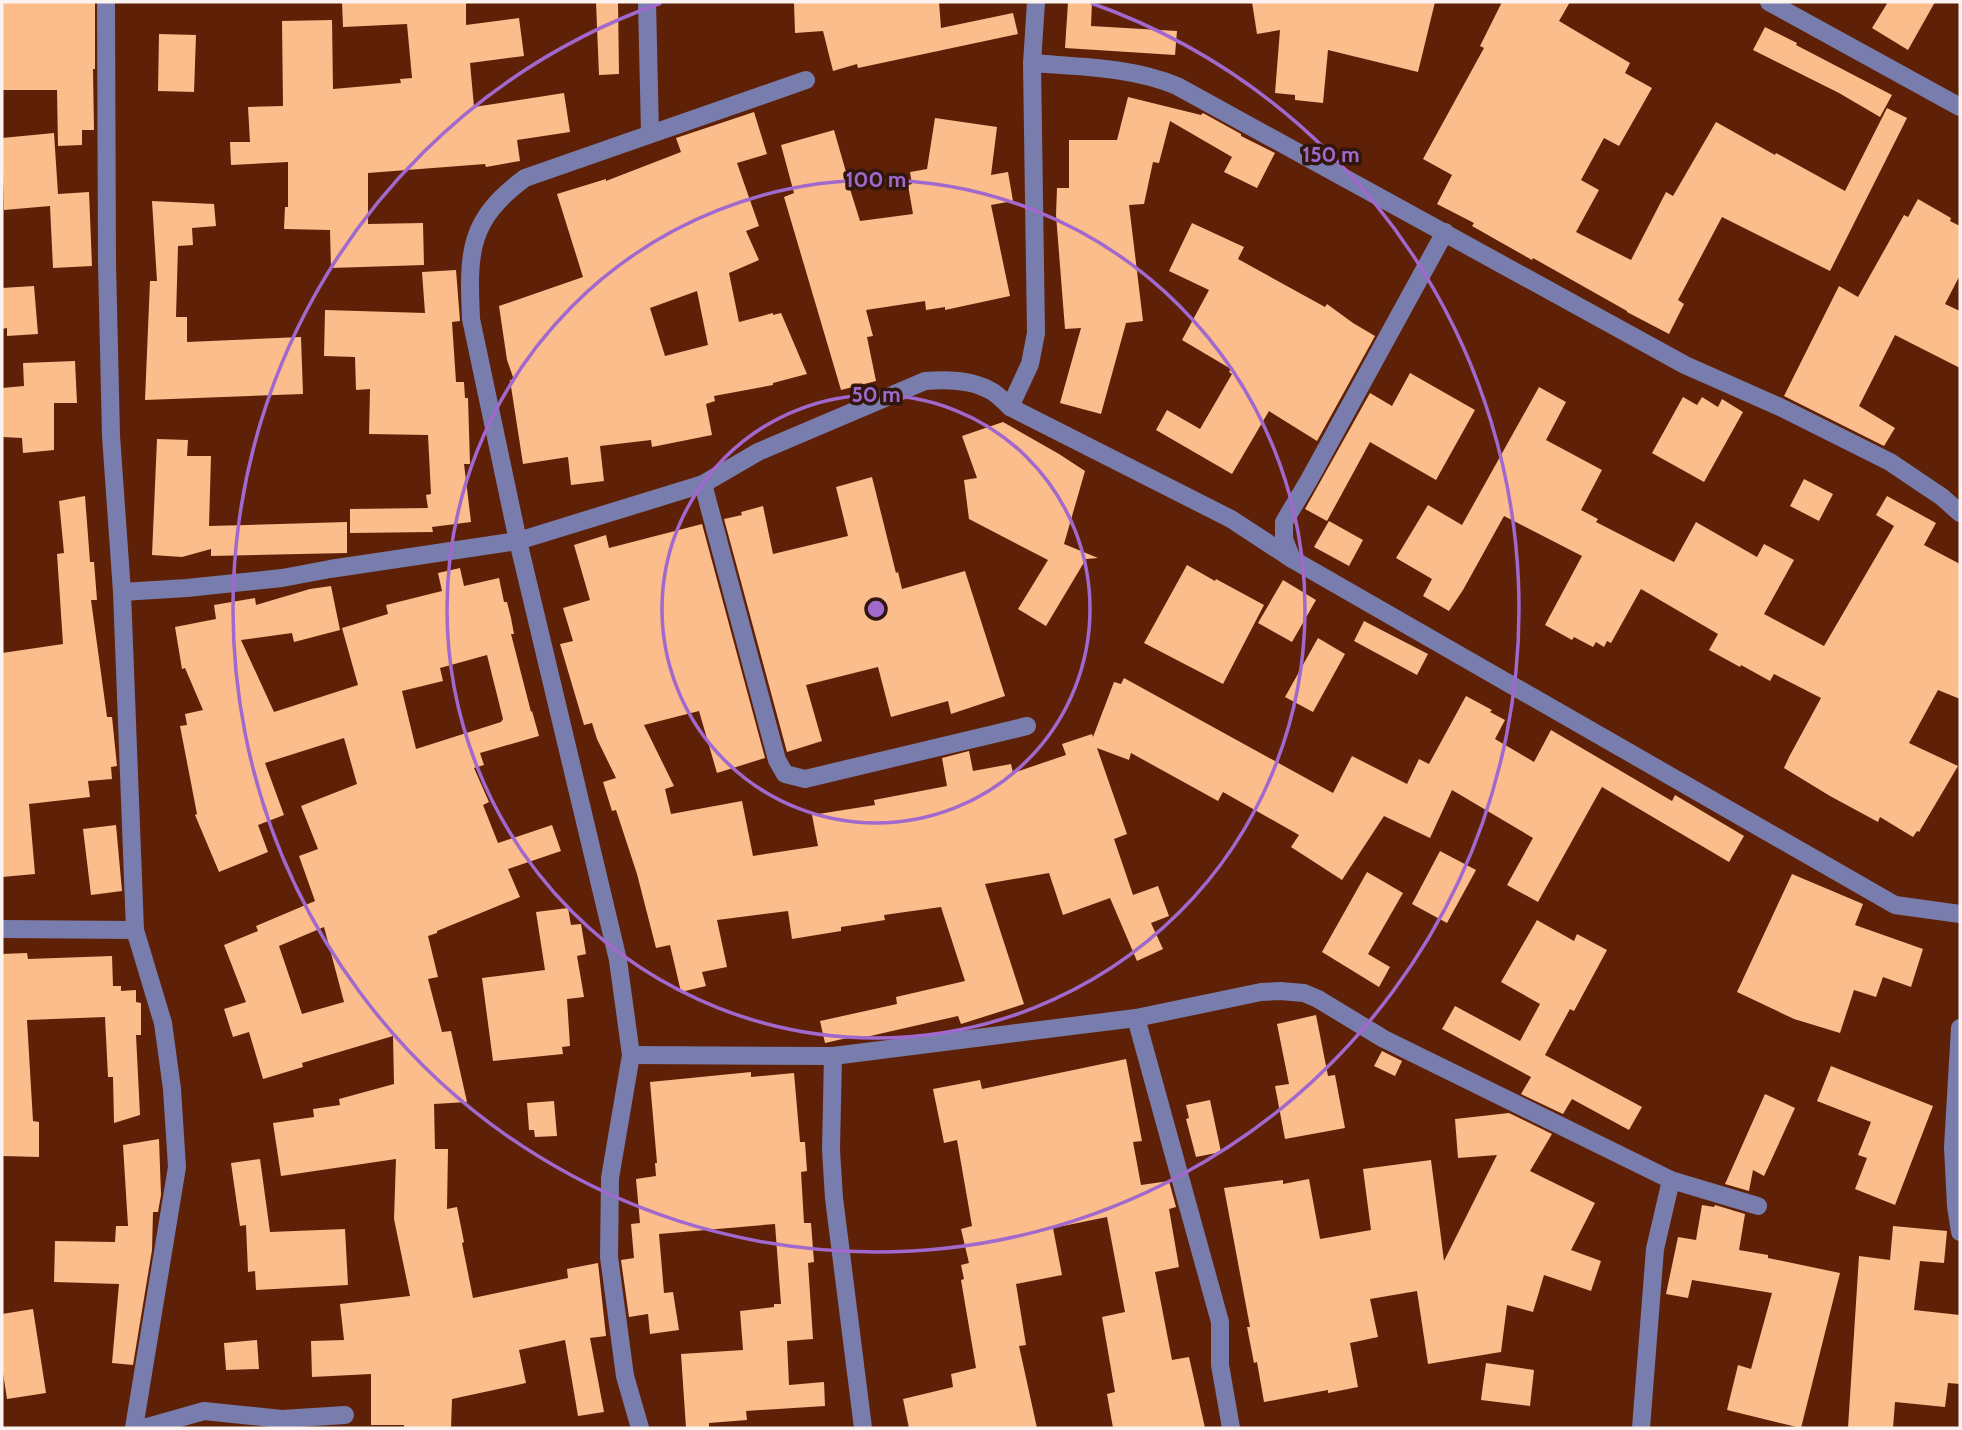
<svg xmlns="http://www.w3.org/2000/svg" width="1962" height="1430" font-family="Cabin,sans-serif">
<rect width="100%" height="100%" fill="#5e2107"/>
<g fill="#fabd8b" fill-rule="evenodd">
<path d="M2,2H95V69H93L94,130H82V145L58,146L57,90H2Z"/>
<path d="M342,2H466V25L519,18L524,56L470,63L474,107L564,93L570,132L517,140L520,161L486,167L485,164L368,173V224L423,223L424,265L331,268L330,230L284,229L285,207H288V162L231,165L230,142H250L248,107L283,106L282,21L332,20L333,89L401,83L400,79L412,78L407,24L343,27Z"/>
<path d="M596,2H618L619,74L599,75Z"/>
<path d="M794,2H939L941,28L1013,13L1018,34L858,68L857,64L833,71L823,31L795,33Z"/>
<path d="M1068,2H1092L1091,26L1177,31L1175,55L1065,48Z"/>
<path d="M1252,2H1435L1418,72L1328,50L1323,103L1295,100V95L1275,93L1280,30L1257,34Z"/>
<path d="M1502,2H1570L1559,21L1630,63L1625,73L1652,88L1619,146L1604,138L1581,180L1599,190L1576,232L1631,260L1666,192L1673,196L1716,122L1775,155L1776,153L1845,191L1887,108L1907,118L1830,271L1722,217L1678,300L1684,304L1669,334L1627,312V311L1533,258L1532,260L1472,226L1474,223L1437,204L1452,175L1423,159L1484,48L1480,46Z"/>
<path d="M1888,2H1935L1908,50L1872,28Z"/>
<path d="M1765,27L1797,43L1796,45L1892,95L1880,117L1839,93L1753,50Z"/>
<path d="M159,34L196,35L194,92L158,91Z"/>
<path d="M1128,97L1201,115L1203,113L1241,134V136L1275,153L1257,188L1224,172L1232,157L1170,121L1159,163L1153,162L1144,204L1129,205L1143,321L1126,323L1101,414L1060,403L1081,328L1065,329L1056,215L1057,188H1069V140H1117Z"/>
<path d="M754,112L767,154L737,163L759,226L746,231L759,260L729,273L739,322L773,313V315L781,313L807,374L773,383V385L714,396L715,401L706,404L712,435L652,447L651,440L600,446L604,481L571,485L568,457L523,464L510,380H514L507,360L499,306L583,277L557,194L606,179V181L681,152L676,138ZM697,291L708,345L665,356L650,308Z"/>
<path d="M935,118L997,127L991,175L1008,172L1013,201L991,205L1010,296L945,310V307L926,310L925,301L866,310L873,336L867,337L876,381L841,390L784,197L794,193L781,145L834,130L846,172L845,173L860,221L913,214L908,185L912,184L910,172L927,169Z"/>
<path d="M54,133L58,194L89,192L92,266L53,268L50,206L4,210L2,138Z"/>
<path d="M1918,199L1951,218L1950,221L1960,226V275L1945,304L1960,311V368L1895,335L1859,406L1895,428L1884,446L1784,396L1839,286L1858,297L1904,215L1908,217Z"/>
<path d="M152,201L214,204L216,226L192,228L193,245L178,246L176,317H187V342L301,337L303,394L145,400L150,281H157Z"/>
<path d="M1192,223L1244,247L1238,259L1325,307L1327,304L1353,323L1375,336L1317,441L1269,411L1232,474L1156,430L1167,410L1200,429L1232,374L1229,372L1231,369L1182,340L1209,290L1169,271Z"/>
<path d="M456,270L460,321L452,322L456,382H464L465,398H468L470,464H464L471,522L432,527L433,532L350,533V509L428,508L426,495L431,494L428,435L369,434L370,389L356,390L355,357L324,356L325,310L425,313L422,272Z"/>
<path d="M34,286L38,334L7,336V328L2,329V288Z"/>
<path d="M75,361L77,403H54V450L23,453L22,438L2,437V388L24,386L23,363Z"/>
<path d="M1410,373L1475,410L1436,480L1370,442L1327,521L1305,509L1370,393L1392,406Z"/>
<path d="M1539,387L1566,402L1546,440L1602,470L1581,510L1598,519L1596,522L1674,562L1696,522L1757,557L1764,544L1794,560L1764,614L1824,646L1894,526L1876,515L1887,496L1936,523L1924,545L1960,564V699L1938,690L1909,743L1958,766L1919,832L1917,831L1913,837L1880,817L1878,822L1830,796L1784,768L1789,757L1821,698L1774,674L1770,681L1741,665L1740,667L1709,650L1718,634L1641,589L1611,643L1607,641L1604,647L1596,642L1593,647L1574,637L1572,640L1545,625L1582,556L1504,516L1463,590L1449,611L1423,596L1432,579L1396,558L1428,505L1462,525Z"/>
<path d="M1683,397L1697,405L1702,397L1718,407L1722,399L1743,412L1704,482L1652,453Z"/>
<path d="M1003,422L1059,454L1085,471L1064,544L1098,558L1086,559L1046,626L1018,609L1048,560L969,519L964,480L977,478L962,436Z"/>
<path d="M157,439L188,440L187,456H211L209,526L347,522V553L211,556V549L182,557L152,555Z"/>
<path d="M872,477L896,573L898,572L902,589L965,571L1005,696L951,714L948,701L891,717L878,667L806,685L822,741L787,752L724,519L742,515L741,512L763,506L773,554L848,536L836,487Z"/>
<path d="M1804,479L1833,494L1819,521L1790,506Z"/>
<path d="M85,496L90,562H94L97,600H91L107,717H112L117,766L111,767L112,779L88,781L90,797L29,804L35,874L2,877V653L63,644L57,554L64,553L59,501Z"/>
<path d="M1329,521L1363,540L1349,566L1314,547Z"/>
<path d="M702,524L765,758L717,773L699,711L644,725L674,786L665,789L671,814L742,801L753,856L818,846L812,815L875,805L874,800L947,786L942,758L969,751L973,771L1011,764L1013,773L1066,755L1062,744L1092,734L1093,737L1114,682L1121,684L1124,678L1333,793L1352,756L1407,784L1419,759L1429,764L1466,696L1492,710L1490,712L1505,720L1495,739L1534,762L1551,730L1672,801L1675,795L1744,836L1729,862L1602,787L1538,902L1507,885L1533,838L1452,790L1430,838L1384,816L1342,880L1291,847L1299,835L1223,792L1218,801L1131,753L1129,760L1097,748L1127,834L1114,839L1133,895L1158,886L1169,916L1151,923L1163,949L1137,961L1110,898L1063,915L1049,873L985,884L1024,1004L961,1024L958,1016L857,1039L856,1036L825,1043L820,1021L897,1004L896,997L965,981L941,907L884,915L885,920L841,927V931L792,939L788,911L717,920L727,967L702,972L706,986L681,992L670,945L656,948L637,874L616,810L612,811L603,782L616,778L597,739L592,723L584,725L560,644L573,641L563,608L590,600L574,545L606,535L609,548Z"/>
<path d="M1187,565L1215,581L1216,579L1264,605L1223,684L1144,643Z"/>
<path d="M460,568L464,586L499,578L504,602H507L511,618L514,634H511L531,712L532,711L539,736L480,753L484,765L474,768L489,802L483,805L498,843L552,825L561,851L508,869L520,897L437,931V933L428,936L438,977L428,979L442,1032L451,1031L467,1102L434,1104L435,1149H448L447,1209L457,1207L464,1242L462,1243L473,1298L568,1278L567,1269L598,1263L606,1336L590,1338L604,1412L578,1416L565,1340L519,1350L526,1383L452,1399L451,1428H404V1425H371V1374L312,1377L311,1341L344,1340L340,1304L410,1296L394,1219L396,1159L281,1176L273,1123L314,1117L313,1109L340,1105L339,1099L394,1084L393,1036L302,1063L303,1067L263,1079L249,1032L233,1037L224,1009L246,1002L224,945L258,931L256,926L315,901L299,856L318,849L301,806L357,784L344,738L265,763L284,815L258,825L268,852L219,872L195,815L197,814L180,726L187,725L185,714L203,710L185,668L182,669L175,627L216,619L214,605L255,598L256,605L310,589L331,586L340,630L294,642L292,633L241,640L274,712L358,685L342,628L388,614L386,605L442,591L438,573ZM487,655L503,719L501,722L416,749L402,691L443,681L440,668ZM324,927L344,1002L302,1014L279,946Z"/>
<path d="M1283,580L1316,600L1292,642L1258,623Z"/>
<path d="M1364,621L1428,654L1417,675L1354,641Z"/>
<path d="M1318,638L1345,654L1313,712L1285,697Z"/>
<path d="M116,825L122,891L91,895L83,829Z"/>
<path d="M1440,851L1476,870L1447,923L1412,904Z"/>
<path d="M1367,872L1403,893L1368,954L1390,967L1379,987L1322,952Z"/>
<path d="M1792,874L1863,904L1855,925L1923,949L1911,987L1883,977L1876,997L1854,990L1840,1033L1794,1019L1737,992Z"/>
<path d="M568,908L571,925L581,924L586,954L577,956L584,997L567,999L570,1046L562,1047L563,1054L493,1061L482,978L545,970L536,912Z"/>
<path d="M1537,920L1574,941L1577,934L1607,950L1574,1011L1570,1009L1545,1055L1642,1107L1629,1130L1572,1099L1563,1114L1521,1094L1531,1077L1442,1029L1455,1006L1520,1041L1540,1004L1501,982Z"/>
<path d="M27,953L28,959L112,956L113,986H121V991L136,990V1002L141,1003V1035H136L140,1115L114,1123L113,1077H108L105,1017L27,1020L33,1121L39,1122V1157L2,1156V954Z"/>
<path d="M1316,1015L1328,1076L1335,1075L1345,1128L1285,1139L1275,1086L1289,1084L1277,1024Z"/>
<path d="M1382,1051L1402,1061L1395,1076L1374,1066Z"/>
<path d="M1126,1059L1142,1141L1133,1142L1141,1185L1169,1181L1176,1207L1169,1209L1179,1267L1155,1272L1172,1360L1189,1357L1205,1428H1113L1107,1394L1115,1392L1102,1317L1125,1312L1107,1217L1053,1228L1062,1275L1016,1284L1026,1345L1019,1346L1037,1428H909L903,1399L953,1387L951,1374L976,1368L961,1280L964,1279L961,1265L969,1263L961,1229L972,1226L957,1140L944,1143L933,1089L980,1080L982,1089Z"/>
<path d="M1831,1066L1933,1106L1895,1205L1855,1189L1867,1158L1858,1155L1871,1122L1817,1101Z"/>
<path d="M751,1072V1077L794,1073L800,1142H805L807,1171L801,1172L804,1223H811L814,1262L808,1263L813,1339L787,1341L789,1385L824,1382L825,1406L746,1411L747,1420L709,1423V1427L686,1428L681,1354L743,1350L740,1311L774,1307V1304H781L775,1224L659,1234L664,1293L673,1292L679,1330L650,1334L648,1314L629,1317L621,1260L634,1258L631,1224L640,1223L636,1179L656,1176L655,1163H657L650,1082Z"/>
<path d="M1765,1094L1795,1108L1764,1176L1753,1170L1749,1191L1725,1184Z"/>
<path d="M1210,1100L1221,1152L1196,1157L1186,1119L1189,1118L1186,1105Z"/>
<path d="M554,1101L557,1136L535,1137L534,1130H529L527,1103Z"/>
<path d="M1509,1113L1552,1134L1530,1171L1595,1203L1571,1250L1601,1261L1591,1291L1544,1275L1533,1312L1507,1305L1501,1352L1428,1364L1417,1291L1370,1299L1378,1337L1350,1343L1358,1387L1328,1393V1390L1264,1402L1257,1362L1254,1363L1247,1327H1250L1224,1188L1283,1180V1184L1309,1179L1320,1239L1371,1230L1363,1169L1431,1160L1444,1261L1497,1155L1458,1158L1455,1119Z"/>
<path d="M159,1139L161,1195L158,1212H153L152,1250L133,1365L112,1363L119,1284L54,1282L55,1241L115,1242L116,1226H128L123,1145Z"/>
<path d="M260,1159L270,1232L345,1229L348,1285L256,1290L255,1271L248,1272L246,1225L240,1226L231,1163Z"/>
<path d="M1702,1205L1714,1207L1715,1205L1745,1214L1739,1250L1768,1255V1258L1840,1273L1801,1428L1727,1410L1738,1365L1751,1369L1772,1293L1692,1280L1688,1298L1666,1294L1678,1237L1696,1240Z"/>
<path d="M1893,1226L1947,1231L1944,1263L1920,1261L1914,1310L1960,1315V1384L1948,1383L1945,1407L1895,1402L1893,1428H1848L1859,1256L1890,1260Z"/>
<path d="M33,1309L46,1393L7,1399L2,1367V1314Z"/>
<path d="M257,1340L259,1369L226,1370L224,1343Z"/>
<path d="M1486,1363L1534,1370L1530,1406L1481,1400Z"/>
</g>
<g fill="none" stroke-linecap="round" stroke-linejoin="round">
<g stroke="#797dad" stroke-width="18">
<path d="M106,2L107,263L111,436L122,592L135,930L163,1023L172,1089L177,1167L134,1428"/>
<path d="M647,2L650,133"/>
<path d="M1769,2L1960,107"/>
<path d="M1032,63C1081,67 1132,67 1177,86L1685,365L1780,407L1890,462L1942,497L1960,513"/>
<path d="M1010,407L1030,364L1036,333L1032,63L1036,2"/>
<path d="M703,484L777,760L785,774L805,779L1027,726"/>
<path d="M1292,559L1284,539V522L1309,480L1445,232"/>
<path d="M122,592L187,588L282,578L330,569L518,541L703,484L758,452L925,381C947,379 974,380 993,392C999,396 1005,402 1010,407L1231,519L1292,559L1895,905L1960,914"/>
<path d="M2,929L135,930"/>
<path d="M1136,1018L1220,1322V1365L1231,1428"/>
<path d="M1960,1028L1953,1147L1956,1206L1960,1232"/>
<path d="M631,1055L833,1056L1136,1018L1261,992L1280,991L1304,993L1318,999L1384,1039L1671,1180L1758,1206"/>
<path d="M833,1056L831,1150L834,1198L863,1428"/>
<path d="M144,1428L204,1411L282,1419L345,1415"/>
<path d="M640,1428L625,1376L609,1257L610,1178L631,1055L618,960L518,541L471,319C468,252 468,220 525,178L806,80"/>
<path d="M1641,1428L1655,1249L1671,1180"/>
</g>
</g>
<g fill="none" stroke="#a168ce" stroke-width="3.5">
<circle cx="876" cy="609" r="214"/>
<circle cx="876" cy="609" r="429"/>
<path d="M1091 3A643 643 0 1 1 661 3"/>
</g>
<circle cx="876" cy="609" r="10" fill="#a168ce" stroke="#31160c" stroke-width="3.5"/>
<g font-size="21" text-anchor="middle" font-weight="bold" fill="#a168ce" stroke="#31160c" stroke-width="7" stroke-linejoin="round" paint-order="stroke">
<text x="1331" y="162">150 m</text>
<text x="876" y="187">100 m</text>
<text x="876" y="402">50 m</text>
</g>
<rect width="1962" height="1430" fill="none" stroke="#fbf3f0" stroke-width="7"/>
</svg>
